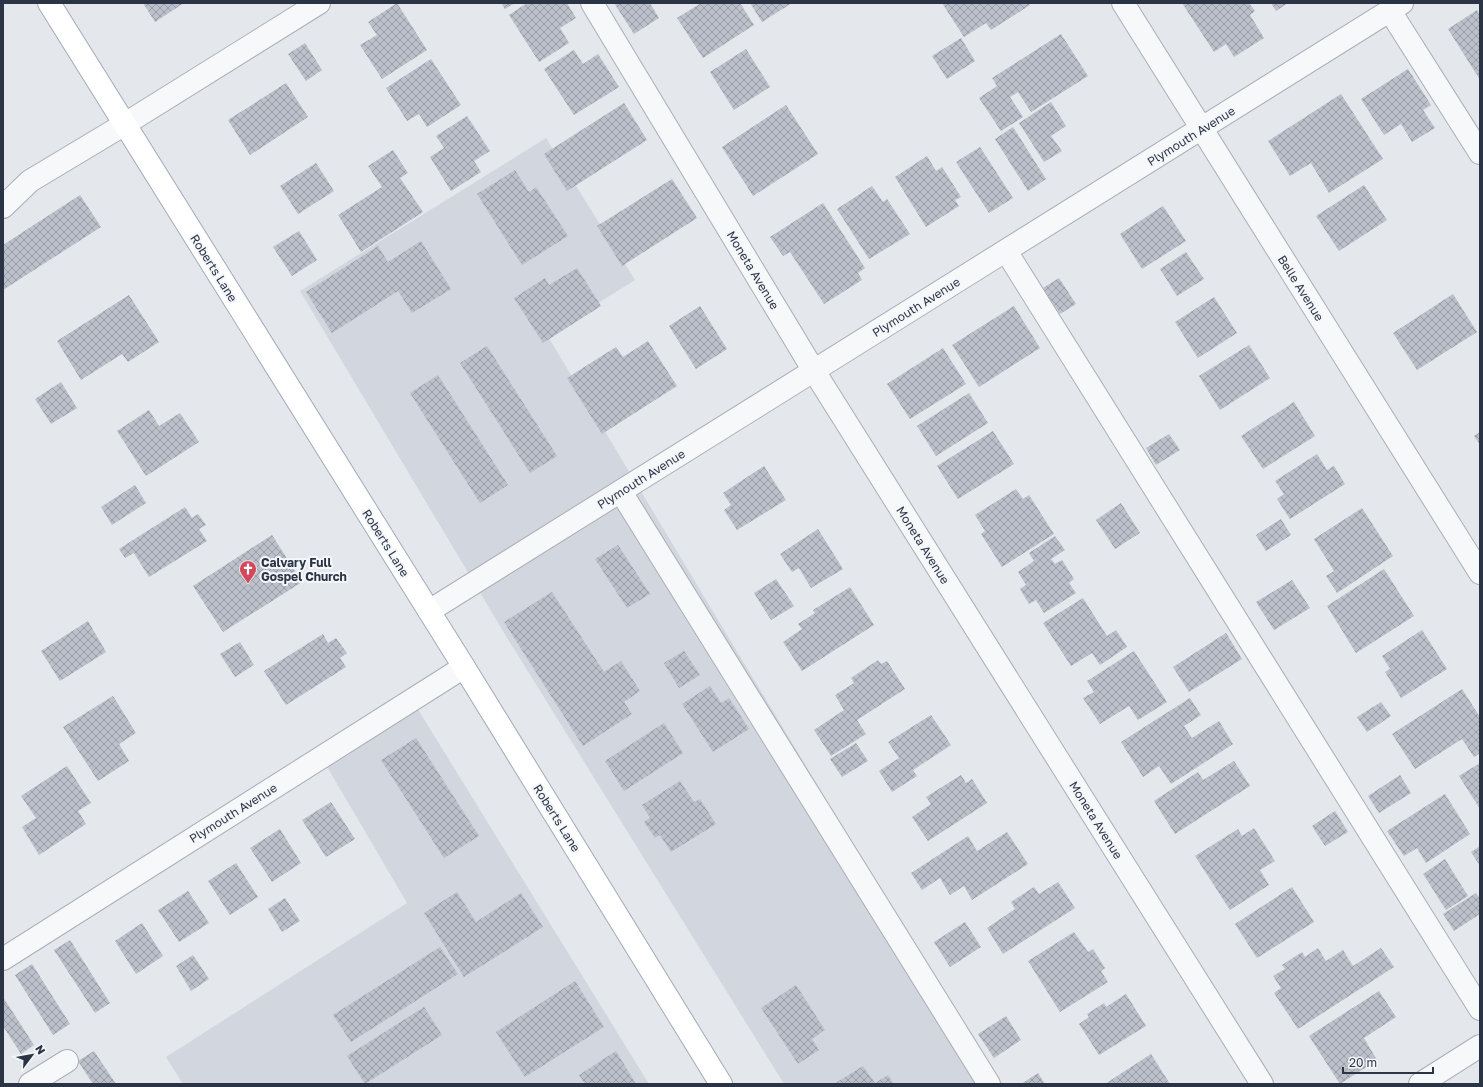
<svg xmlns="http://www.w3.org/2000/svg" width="1483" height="1087" font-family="'Golos Text',sans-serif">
<defs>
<pattern id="building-cross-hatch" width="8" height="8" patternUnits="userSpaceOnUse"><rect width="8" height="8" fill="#bbc0ca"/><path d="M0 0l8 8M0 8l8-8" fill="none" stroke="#989da6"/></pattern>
</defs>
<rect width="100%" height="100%" fill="#e4e7ec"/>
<g fill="#d2d6de">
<path d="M546,138L635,280L547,335L997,1084H784L506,636L300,291Z"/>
<path d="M406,690L649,1084H183L166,1057L407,903L316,748Z"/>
</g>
<g fill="url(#building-cross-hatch)">
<path d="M143,3H184L155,22Z"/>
<path d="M397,3L427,50L382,79L360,45L377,35L368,22Z"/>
<path d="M501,3H515L505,9Z"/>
<path d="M527,3H567L576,18L560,28L569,43L539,62L509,15Z"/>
<path d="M614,3H650L659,18L634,34Z"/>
<path d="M701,3H740L754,25L703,58L677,18Z"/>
<path d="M750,3H792L762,22Z"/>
<path d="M942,3H1028L1030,5L991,30L986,23L964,37Z"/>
<path d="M1182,3H1249L1255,11L1250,15L1264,38L1234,57L1226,44L1214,52Z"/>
<path d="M1271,3H1288L1276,11Z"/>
<path d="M1477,10L1480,15V80L1448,29Z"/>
<path d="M1061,34L1088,76L1031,112L1018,92L1010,97L1023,117L1001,131L979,98L997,86L992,78Z"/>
<path d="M961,38L975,61L947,79L932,56Z"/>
<path d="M305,43L322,70L306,81L288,54Z"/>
<path d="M746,49L770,87L734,110L710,72Z"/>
<path d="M574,50L583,64L598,54L619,87L574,115L544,69Z"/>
<path d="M431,59L461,105L427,127L419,114L407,121L386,88Z"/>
<path d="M1408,69L1431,105L1423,110L1435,128L1412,142L1401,124L1384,135L1361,99Z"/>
<path d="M286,83L308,117L250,155L228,120Z"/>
<path d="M1341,94L1383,159L1329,193L1311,163L1290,176L1268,141Z"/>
<path d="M1051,102L1066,126L1051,136L1062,151L1044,162L1019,123Z"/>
<path d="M624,103L647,140L567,191L544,154Z"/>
<path d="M786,105L818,154L753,196L722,147Z"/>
<path d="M467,116L490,151L474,161L481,172L451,191L430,157L444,148L436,136Z"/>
<path d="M1013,127L1046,179L1028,191L995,139Z"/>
<path d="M980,147L1013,198L989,213L956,162Z"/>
<path d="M393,150L408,173L400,178L423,212L361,252L338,215L382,187L368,166Z"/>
<path d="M927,156L936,171L942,167L961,197L955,200L959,206L926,227L895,177Z"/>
<path d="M316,163L334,191L298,214L280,186Z"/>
<path d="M515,170L529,192L536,187L568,236L522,265L477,194Z"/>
<path d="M672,179L697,218L622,266L597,226Z"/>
<path d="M1364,185L1387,220L1339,251L1316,216Z"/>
<path d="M872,186L883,202L887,199L910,234L869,259L837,209Z"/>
<path d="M80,195L101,227L3,290V245Z"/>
<path d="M823,203L865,268L858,273L862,280L824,304L790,252L783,256L770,237Z"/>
<path d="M1163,206L1186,241L1142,269L1120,234Z"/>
<path d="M299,231L317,260L292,276L273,247Z"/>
<path d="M421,241L451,289L412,313L398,291L332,333L306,292L378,246L388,262Z"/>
<path d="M1186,252L1204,279L1177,296L1160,269Z"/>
<path d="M577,268L601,306L543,343L514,298L545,278L549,285Z"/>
<path d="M1059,278L1076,304L1060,314L1043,288Z"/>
<path d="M1453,294L1477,332L1417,370L1393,333Z"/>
<path d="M129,295L159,342L128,362L122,354L81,380L57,341Z"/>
<path d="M1214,297L1237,333L1198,358L1175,322Z"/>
<path d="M700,306L727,349L696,369L669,326Z"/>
<path d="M1014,306L1040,348L979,387L952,345Z"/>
<path d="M648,341L677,386L602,434L567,378L616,347L623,357Z"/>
<path d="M1249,345L1270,378L1220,410L1199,376Z"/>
<path d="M487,346L557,456L530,473L460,363Z"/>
<path d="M943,348L966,384L910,419L887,384Z"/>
<path d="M438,375L508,485L480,503L410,393Z"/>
<path d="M61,382L77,408L51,424L35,399Z"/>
<path d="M969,393L988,423L936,456L917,426Z"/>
<path d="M1294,402L1315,436L1263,469L1241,436Z"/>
<path d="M149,410L159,426L180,413L199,442L146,476L117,431Z"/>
<path d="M993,431L1014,464L958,499L937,466Z"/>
<path d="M1480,432V445L1474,436Z"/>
<path d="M1169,434L1180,450L1156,465L1146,448Z"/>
<path d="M1317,454L1327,470L1334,466L1345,484L1290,519L1277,499L1284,494L1275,481Z"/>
<path d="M764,466L786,500L737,530L724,510L731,505L723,493Z"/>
<path d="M135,485L146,503L112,525L101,507Z"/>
<path d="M1016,489L1023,499L1029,495L1054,534L1002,567L981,534L985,531L975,515Z"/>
<path d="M1121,503L1140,533L1115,549L1096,520Z"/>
<path d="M185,507L192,518L198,514L206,525L199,529L207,541L149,577L134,553L125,558L119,549Z"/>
<path d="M1362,508L1393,556L1337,593L1326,576L1334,571L1314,539Z"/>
<path d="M1281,519L1291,535L1266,551L1256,535Z"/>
<path d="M818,529L843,569L811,588L799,568L792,572L780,554Z"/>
<path d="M272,535L302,582L223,632L193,586Z"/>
<path d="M1055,536L1065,550L1051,559L1055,564L1062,560L1074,579L1069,583L1076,593L1044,613L1036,600L1029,604L1020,589L1026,585L1018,572L1034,561L1029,553Z"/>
<path d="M618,545L650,594L627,608L595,559Z"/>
<path d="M1384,569L1414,616L1356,653L1327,606Z"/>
<path d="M776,579L794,606L771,620L754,593Z"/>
<path d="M1292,580L1310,608L1274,630L1256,602Z"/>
<path d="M850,587L874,625L802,671L783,642L802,629L798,624L815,613L813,610Z"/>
<path d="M552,592L604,672L621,661L640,691L624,702L632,714L583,746L504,622Z"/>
<path d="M1083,598L1107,636L1116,630L1127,647L1100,665L1092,653L1071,666L1043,623Z"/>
<path d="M88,621L106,652L60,681L41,651Z"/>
<path d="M1422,630L1447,669L1401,698L1385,672L1390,669L1382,656Z"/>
<path d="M1226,633L1242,659L1189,692L1173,667Z"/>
<path d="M323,634L328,643L336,638L347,653L340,658L346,667L286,705L264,671Z"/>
<path d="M240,642L254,665L235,677L220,654Z"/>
<path d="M684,651L700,675L679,688L664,663Z"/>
<path d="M1134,651L1167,702L1138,720L1129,706L1100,724L1083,698L1094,692L1087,681Z"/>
<path d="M878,660L881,664L887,661L905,689L857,720L866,734L831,756L814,730L844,710L835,695L854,683L851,678Z"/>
<path d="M710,686L721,703L729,698L749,729L713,752L682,704Z"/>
<path d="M1462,689L1480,717V753L1474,757L1462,739L1415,769L1392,734Z"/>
<path d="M113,696L136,733L119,744L129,761L98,781L63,727Z"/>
<path d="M1190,698L1201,715L1184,726L1192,738L1219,721L1233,744L1171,784L1159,766L1143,777L1121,742Z"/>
<path d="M1381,702L1391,716L1367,732L1357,717Z"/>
<path d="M931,715L951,745L913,770L917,776L892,792L879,771L899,758L888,742Z"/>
<path d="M664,723L683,753L624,791L605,761Z"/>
<path d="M416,738L479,836L444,858L381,760Z"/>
<path d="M856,743L868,761L842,777L830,759Z"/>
<path d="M1234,761L1250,786L1175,834L1154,801L1198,772L1203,780Z"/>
<path d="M1480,763V809L1459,776Z"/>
<path d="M67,766L91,803L78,811L86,824L39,855L22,827L36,818L21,796Z"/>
<path d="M961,775L966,783L972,779L987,803L928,841L912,817L931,804L926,797Z"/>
<path d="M1400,775L1411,793L1379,813L1368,796Z"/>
<path d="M680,781L694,802L700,799L716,824L671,852L660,835L655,838L644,822L650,818L642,805Z"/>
<path d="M1445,794L1470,834L1426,863L1417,848L1404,856L1387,831Z"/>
<path d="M331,802L355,839L326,857L302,820Z"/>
<path d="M1335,811L1348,832L1325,846L1312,826Z"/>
<path d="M1254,828L1275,861L1260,870L1269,885L1230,910L1195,856L1238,829L1242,836Z"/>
<path d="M280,829L301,863L272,882L250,848Z"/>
<path d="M1007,832L1028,864L972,900L964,886L950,895L940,878L922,890L911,873L968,836L977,851Z"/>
<path d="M1480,846V866L1471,852Z"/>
<path d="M1445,859L1468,896L1446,910L1423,874Z"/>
<path d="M236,863L258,897L230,915L208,881Z"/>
<path d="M1058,882L1075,908L1003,954L987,928L1015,909L1011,902L1034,887L1039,894Z"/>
<path d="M1292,887L1314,922L1257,958L1235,924Z"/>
<path d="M188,891L209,923L179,942L158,910Z"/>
<path d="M457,892L476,922L521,893L543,927L464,977L424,913Z"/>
<path d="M1476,893L1480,899V914L1454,931L1443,914Z"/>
<path d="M285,898L300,921L282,932L268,909Z"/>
<path d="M965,922L981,947L950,967L934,942Z"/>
<path d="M142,923L163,956L136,974L115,941Z"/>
<path d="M1074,932L1088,952L1093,949L1105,968L1101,971L1108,982L1060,1012L1028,961Z"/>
<path d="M70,940L110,1003L95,1013L54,950Z"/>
<path d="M440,947L458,974L351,1042L333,1015Z"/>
<path d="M1318,948L1326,961L1343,950L1353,966L1381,948L1394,967L1298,1029L1274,993L1281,988L1273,976L1285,969L1282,965L1302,952L1305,957Z"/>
<path d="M193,955L209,979L191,991L176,966Z"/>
<path d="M32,964L70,1024L53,1035L15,975Z"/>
<path d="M575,981L604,1027L525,1077L496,1032Z"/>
<path d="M796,985L825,1030L812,1039L819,1050L798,1064L761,1008Z"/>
<path d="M1379,991L1396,1017L1364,1038L1377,1060L1340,1084L1309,1036Z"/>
<path d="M1126,994L1146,1026L1099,1055L1079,1024L1089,1017L1087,1014L1104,1003L1106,1007Z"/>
<path d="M3,997L34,1045L21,1054L3,1026Z"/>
<path d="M424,1007L442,1035L365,1084L347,1056Z"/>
<path d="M1006,1016L1021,1040L994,1058L978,1034Z"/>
<path d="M94,1051L116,1084H93L78,1061Z"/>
<path d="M616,1051L636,1084H585L579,1075Z"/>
<path d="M1151,1054L1170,1084H1105Z"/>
<path d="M863,1066L875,1083L888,1075L894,1084H834Z"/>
<path d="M1038,1073L1045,1084H1021Z"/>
</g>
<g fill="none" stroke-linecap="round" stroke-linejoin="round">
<g stroke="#a9aeb7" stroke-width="24">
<g id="minor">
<path d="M592,3L814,371L1262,1084"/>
<path d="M1123,3L1480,573"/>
<path d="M1390,11L1480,153"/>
<path d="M3,207L30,181L125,124L319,3"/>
<path d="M1006,251L1480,1009"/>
<path d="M621,492L989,1084"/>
<path d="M429,611L1402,3"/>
<path d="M3,959L464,667"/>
<path d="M30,1084L67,1061"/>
<path d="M1420,1084L1480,1046"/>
</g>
</g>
<g stroke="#a3abb8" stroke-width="24">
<path id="major" d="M49,3L464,667L721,1084"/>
</g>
<use href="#minor" stroke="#f7f8fa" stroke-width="22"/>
<use href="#major" stroke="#fff" stroke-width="22"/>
</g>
<defs>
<g id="church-pin" transform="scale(0.9)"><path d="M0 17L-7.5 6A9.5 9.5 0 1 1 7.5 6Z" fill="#d1495b" stroke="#f4f6f9"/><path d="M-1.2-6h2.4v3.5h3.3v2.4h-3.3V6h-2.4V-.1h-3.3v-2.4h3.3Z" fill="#fff"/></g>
</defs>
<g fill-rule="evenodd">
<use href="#church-pin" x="248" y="569"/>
</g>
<g text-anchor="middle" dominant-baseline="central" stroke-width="4" stroke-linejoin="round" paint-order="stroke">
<g font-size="12" fill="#2b3445" stroke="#f4f6f9">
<text transform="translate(1191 136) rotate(-32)">Plymouth Avenue</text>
<text transform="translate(214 268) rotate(58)">Roberts Lane</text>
<text transform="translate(753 270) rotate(59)">Moneta Avenue</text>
<text transform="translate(1301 288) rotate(58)">Belle Avenue</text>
<text transform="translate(916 307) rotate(-32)">Plymouth Avenue</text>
<text transform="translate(641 479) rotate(-32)">Plymouth Avenue</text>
<text transform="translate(386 543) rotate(58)">Roberts Lane</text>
<text transform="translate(923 545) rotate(58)">Moneta Avenue</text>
<text transform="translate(233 813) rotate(-32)">Plymouth Avenue</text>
<text transform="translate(557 818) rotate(58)">Roberts Lane</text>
<text transform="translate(1096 820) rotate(58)">Moneta Avenue</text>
</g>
<g font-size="12" font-weight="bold" fill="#2b3445" stroke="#f4f6f9" text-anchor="start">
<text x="261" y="562">Calvary Full<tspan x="261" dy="14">Gospel Church</tspan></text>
</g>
</g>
<rect width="1483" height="1087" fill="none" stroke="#2b3445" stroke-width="8"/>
<g transform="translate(32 1055) rotate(58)" stroke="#f4f6f9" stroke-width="3" paint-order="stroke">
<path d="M0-3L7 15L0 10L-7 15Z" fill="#2b3445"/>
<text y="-6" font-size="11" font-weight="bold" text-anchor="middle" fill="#2b3445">N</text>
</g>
<path d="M1343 1067v6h90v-6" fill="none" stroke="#2b3445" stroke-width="2"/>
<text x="1349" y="1067" font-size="12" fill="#2b3445" stroke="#f4f6f9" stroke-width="3" paint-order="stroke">20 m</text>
</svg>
